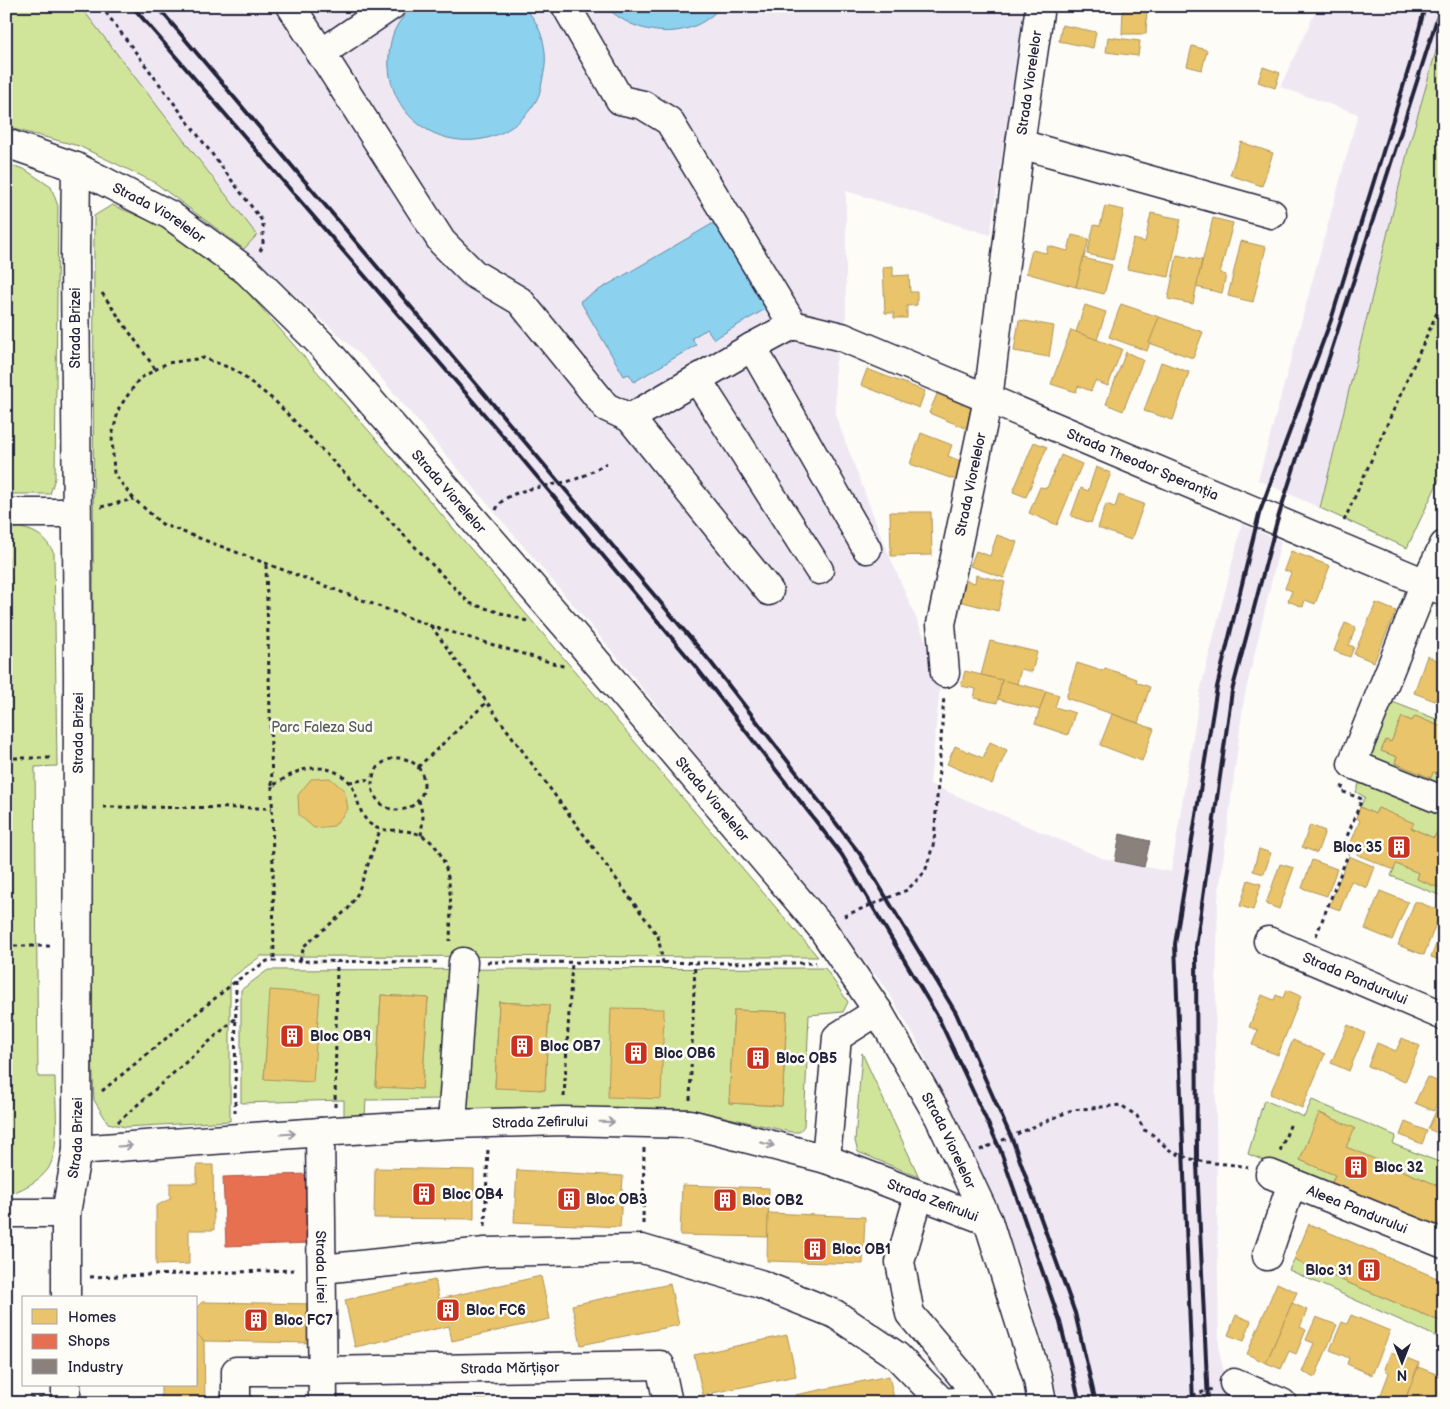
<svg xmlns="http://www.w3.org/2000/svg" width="1450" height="1409" font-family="'Balsamiq Sans',sans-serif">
<rect width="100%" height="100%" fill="#fdfcf7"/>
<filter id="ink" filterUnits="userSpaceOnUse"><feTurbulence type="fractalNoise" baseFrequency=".02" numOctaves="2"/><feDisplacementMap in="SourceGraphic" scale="10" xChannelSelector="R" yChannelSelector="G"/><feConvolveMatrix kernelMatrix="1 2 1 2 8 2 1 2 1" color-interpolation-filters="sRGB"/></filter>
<g filter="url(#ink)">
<g fill="#efe8f3">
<path d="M80,6H1026L990,235L846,191V321L835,366L836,417L882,538L941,677L930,784L1102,858L1171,872L1201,687L1242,524L1281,541L1244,699L1218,900L1215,1040L1219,1350L1231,1403H1059L1053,1374L1021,1269L974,1163L916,1039L887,990L618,658L364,358L244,249L257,235Z"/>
<path d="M1318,6H1444V23L1409,146L1320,508L1258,480L1358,114L1280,87Z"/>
</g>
<g fill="#d1e59a" stroke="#7a846a" fill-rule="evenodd">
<path d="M6,6H80L257,235L244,249L154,182L79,146L6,127Z"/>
<path d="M1444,23V469L1407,548L1320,508L1409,146Z"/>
<path d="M6,164L24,169L51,187L58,206L55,478L50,494H6Z"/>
<path d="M112,205L165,227L236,279L418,487L818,957L261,956L230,979V1121L125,1127L108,1123L94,1100L92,1055L94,216Z"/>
<path d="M20,528C38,531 45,538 54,553L57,766L35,767L38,1077H55C55,1100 61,1149 48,1169C40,1181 20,1191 6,1195V663H10L6,529Z"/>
<path d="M1390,701L1444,722V728L1415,716L1412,721L1402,717L1391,742L1386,740L1381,751L1397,757L1395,763L1431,777L1433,772L1444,776V835L1437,832L1434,838L1411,828L1413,823L1378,808L1375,814L1360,807L1365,797L1356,792Z"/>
<path d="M1396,864L1419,873L1417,879L1444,890V897L1391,876Z"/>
<path d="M825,968L848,1002L843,1012L809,1015L804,1126L799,1132H791L690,1109L564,1107L442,1110V1099L366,1100L365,1116H344V1100L241,1103V990L268,970ZM271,990L313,1082H312L264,1078ZM381,995L428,998L422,1089L376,1086ZM499,1002L549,1005L545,1090L495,1087ZM734,1010L787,1012L782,1106L729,1103Z"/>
<path d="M862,1053L919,1177L858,1152L855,1141Z"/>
<path d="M1264,1100L1304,1117L1312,1100L1396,1136L1393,1144L1444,1164V1188L1346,1147L1354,1128L1320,1113L1300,1160L1335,1175L1329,1188L1248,1154Z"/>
<path d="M1294,1260L1444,1323V1340L1289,1270Z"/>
</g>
<g fill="#8cd1ee" stroke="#628ba6">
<path d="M412,6H522C540,20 549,50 544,72C542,81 541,93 536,101C497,167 395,146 389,68C388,55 390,36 398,24C402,18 407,12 412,6Z"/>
<path d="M605,6H721C691,43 636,37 605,6Z"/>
<path d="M724,217L769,307L714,339L707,329L692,338L696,345L634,382L629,374L624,376L580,301Z"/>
</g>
<g fill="#e9c46a" stroke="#ad935c">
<path d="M1123,6H1147L1146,34H1122Z"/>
<path d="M1062,25L1096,32L1093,48L1059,41Z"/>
<path d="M1108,37L1140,41L1138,56L1106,52Z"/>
<path d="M1192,46L1207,50L1202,70L1187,66Z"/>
<path d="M1263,67L1280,73L1275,88L1258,82Z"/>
<path d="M1241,142L1273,153L1262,186L1230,175Z"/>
<path d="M1105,206L1124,210L1113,260L1087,254L1094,225L1100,226Z"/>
<path d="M1151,213L1181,219L1169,277L1127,269L1133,239L1145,242Z"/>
<path d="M1213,218L1233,223L1220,273L1226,275L1222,293L1196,287Z"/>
<path d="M1072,235L1089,239L1076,287L1026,273L1032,250L1046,253L1048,246L1068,251Z"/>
<path d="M1241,241L1266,247L1253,302L1228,296Z"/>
<path d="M1177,255L1202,260L1193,304L1168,299Z"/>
<path d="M1083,258L1112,265L1104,294L1076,287Z"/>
<path d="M893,266V276L909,275L910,292H917V305L907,306V318H894V313H885L883,267Z"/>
<path d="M1121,304L1159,317L1147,351L1109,337Z"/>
<path d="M1085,305L1106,312L1097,340L1076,332Z"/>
<path d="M1159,317L1203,332L1193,358L1149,343Z"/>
<path d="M1019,320L1054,326L1049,357L1014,351Z"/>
<path d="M1071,330L1122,349L1108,386L1095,381L1091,391L1078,386L1076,392L1051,384Z"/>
<path d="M1126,352L1143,360L1123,411L1106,404Z"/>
<path d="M1161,362L1189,372L1173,420L1144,411Z"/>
<path d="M867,369L925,391L919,408L861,385Z"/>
<path d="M940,387L950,391L947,398L983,413L975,432L929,413Z"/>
<path d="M921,433L952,445L948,456L963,462L956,480L910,464Z"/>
<path d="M1034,442L1047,447L1026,497L1013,492Z"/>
<path d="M1061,455L1082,464L1057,525L1029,513L1040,487L1047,488Z"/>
<path d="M1096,467L1111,473L1091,523L1071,516L1081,488L1088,491Z"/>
<path d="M1119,495L1144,504L1131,540L1098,528L1106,504L1115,507Z"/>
<path d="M890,512H931L932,555L891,556Z"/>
<path d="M997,535L1017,542L1004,578L970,566L976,551L990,556Z"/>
<path d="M1291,551L1330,566L1315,604L1305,600L1303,607L1288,601L1292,591L1285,588L1291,573L1284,570Z"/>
<path d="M6,557H9L10,663H6Z"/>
<path d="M976,575L1005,582L998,611L959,601L964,580L975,583Z"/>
<path d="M1376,603L1396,611L1374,662L1354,654Z"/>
<path d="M1345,623L1356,627L1349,645L1354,647L1350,657L1334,651Z"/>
<path d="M990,641L1037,652L1032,672L1021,669L1017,684L981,675Z"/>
<path d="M1427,656L1444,663V678L1435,701L1414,693Z"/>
<path d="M1077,663L1102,671L1105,668L1137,679L1136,682L1150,687L1138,723L1066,698Z"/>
<path d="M965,671L1002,680L997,703L974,698L976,689L961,686Z"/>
<path d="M1002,680L1046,691L1040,710L998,699Z"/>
<path d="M1046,691L1059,695L1055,707L1075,713L1068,735L1035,724Z"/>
<path d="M1112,714L1154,729L1142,761L1100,745Z"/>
<path d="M1415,716L1444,728V776L1433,772L1431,778L1395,763L1397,757L1381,751L1386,740L1391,742L1402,717L1412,721Z"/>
<path d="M990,742L1007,750L992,784L947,764L955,746L983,758Z"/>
<path d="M330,778L345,791L348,809L334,826L314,828L299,815L298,795L311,779Z"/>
<path d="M1360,807L1375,814L1378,808L1414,823L1411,828L1434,838L1437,832L1444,835V890L1417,879L1419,873L1396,864L1394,870L1358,855L1360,849L1350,845L1360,820L1356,818Z"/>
<path d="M1310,825L1325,831L1317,853L1302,847Z"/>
<path d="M1259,849L1271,853L1264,874L1253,871Z"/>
<path d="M1349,856L1375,867L1367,888L1351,881L1340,910L1329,906Z"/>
<path d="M1312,860L1337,869L1327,896L1302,888Z"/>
<path d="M1280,864L1294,868L1279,909L1266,904Z"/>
<path d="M1248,880L1261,884L1253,910L1240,906Z"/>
<path d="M1380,891L1408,902L1392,940L1365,929Z"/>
<path d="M1415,901L1441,911L1424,955L1398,945Z"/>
<path d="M1444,925V962L1431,957Z"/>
<path d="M270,990L320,994L313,1082L264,1079Z"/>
<path d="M1286,990L1301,996L1278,1055L1252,1045L1258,1030L1249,1027L1262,995L1274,1000L1276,995L1283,998Z"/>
<path d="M381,995L428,998L422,1089L376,1087Z"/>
<path d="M499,1002L549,1005L545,1090L495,1088Z"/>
<path d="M611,1008L664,1009L661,1099L608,1097Z"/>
<path d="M734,1010L787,1012L782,1106L729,1103Z"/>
<path d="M1348,1025L1365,1033L1349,1071L1331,1063Z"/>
<path d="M1402,1038L1420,1046L1405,1082L1368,1066L1377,1043L1396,1051Z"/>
<path d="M1293,1040L1325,1054L1302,1108L1270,1094Z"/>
<path d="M1427,1077L1444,1084L1434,1111L1415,1103Z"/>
<path d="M1441,1100L1444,1101L1442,1110L1444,1111L1442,1120L1444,1125L1440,1134L1428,1129Z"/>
<path d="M1319,1113L1355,1128L1346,1147L1444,1188V1220L1441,1228L1332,1183L1335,1175L1300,1160Z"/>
<path d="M1405,1122L1427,1131L1422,1144L1400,1135Z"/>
<path d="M197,1165H213L214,1230H189V1264L156,1265V1206L170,1199V1183H197Z"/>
<path d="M375,1168L474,1170V1219L374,1218Z"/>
<path d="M517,1170L623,1176L620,1227L514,1222Z"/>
<path d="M682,1185L769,1188L768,1237L680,1235Z"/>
<path d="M768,1213L865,1217L863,1264L767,1261Z"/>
<path d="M1309,1224L1444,1281V1323L1294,1260Z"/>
<path d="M541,1276L550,1319L452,1341L449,1326L355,1347L345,1300L435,1280L439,1299Z"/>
<path d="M1277,1283L1297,1292L1266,1363L1247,1354Z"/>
<path d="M670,1284L679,1325L581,1345L572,1305Z"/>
<path d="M202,1302L316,1304V1343L204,1341L196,1333V1308Z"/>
<path d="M1292,1303L1307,1310L1300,1327L1306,1330L1296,1354L1289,1351L1281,1369L1266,1363Z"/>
<path d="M1236,1315L1251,1321L1244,1341L1228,1335Z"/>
<path d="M1351,1315L1390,1331L1372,1375L1347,1364L1349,1358L1330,1350L1342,1322L1347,1324Z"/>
<path d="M1316,1317L1337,1325L1315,1377L1302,1372L1314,1343L1306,1340Z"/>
<path d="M196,1333L204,1341L205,1403H161V1385H196Z"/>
<path d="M787,1335L796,1376L703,1395L694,1355Z"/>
<path d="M1391,1352L1419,1363L1404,1403H1395L1380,1397L1389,1373L1385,1369Z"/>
<path d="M1418,1367L1444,1377V1403H1404Z"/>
<path d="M889,1376L895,1403H796L795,1395Z"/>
<path d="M363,1398L498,1400V1403H362Z"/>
<path d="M498,1400L643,1401L498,1403Z"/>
</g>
<path fill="#e76f51" stroke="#ac584a" d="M308,1174L311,1243L226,1246L223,1177Z"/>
<path fill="#8a817c" stroke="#6b6468" d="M1120,834L1150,841L1144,867L1115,861Z"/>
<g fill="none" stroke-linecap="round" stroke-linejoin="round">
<g stroke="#22223b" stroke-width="31">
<g id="minor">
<path d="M291,6L442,242L474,274L520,301L606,407L630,418L769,591"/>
<path d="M566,6L620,100L643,105L669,121L793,325"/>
<path d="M320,54L391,6"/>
<path id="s1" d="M6,143L76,167L170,215L247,271L320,343L573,634L821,927L878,1011L939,1117L988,1221L1038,1380L1042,1403"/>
<path d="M1020,144L1272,214"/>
<path d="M697,379L819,570"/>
<path d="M630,418L752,347"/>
<path d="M6,513H76"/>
<path d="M1444,545L1425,583L1352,764L1444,801"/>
<path id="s2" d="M867,549L752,347L793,325L842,337L1444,591"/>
<path id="s3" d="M945,673L941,624L988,399L1020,144L1040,6"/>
<path id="s4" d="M1268,941L1444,1016"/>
<path d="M452,1124L463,962"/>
<path id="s5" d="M320,1132L323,1403"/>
<path id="s6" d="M77,1150L335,1131L452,1124L563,1121L690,1124L826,1159L988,1221"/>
<path d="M826,1159L837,1037L878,1011"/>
<path id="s7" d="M1270,1174L1444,1244"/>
<path d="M6,1213H66"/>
<path d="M1267,1256L1292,1183"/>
<path d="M322,1269L485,1252L642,1249L760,1284L835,1314L897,1356L943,1403L977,1400L964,1378L910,1314L900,1262L919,1195"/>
<path id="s8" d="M66,1298V1213L77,1150L78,675L75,255L76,167"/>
<path d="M1234,1383L1282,1403"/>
<path d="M66,1385V1403"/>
<path id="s9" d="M236,1403V1371H322L660,1365L668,1403"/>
</g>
</g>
<g stroke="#22223b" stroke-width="3" stroke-dasharray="4 4" stroke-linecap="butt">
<path d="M101,6L263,222V246L260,251"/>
<path d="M102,293L156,370"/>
<path d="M101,507L134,499"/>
<path d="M496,510C504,487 555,487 576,479C587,475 597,468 607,463"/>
<path d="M1344,521L1444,297"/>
<path d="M266,565L272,786C281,781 292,773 302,770C323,764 347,771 355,793C359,804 360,814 369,823C380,833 392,829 405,831C457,836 451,904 450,941"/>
<path d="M527,621L469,603L275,401L235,370L204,358L167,363L139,379L119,408L112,436L114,474L134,499L162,524L431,626L566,667"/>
<path d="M431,626L658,936L663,963"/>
<circle cx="398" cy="784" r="26"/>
<path d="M6,758H54"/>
<path d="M418,767L487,702"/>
<path d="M349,782L372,779"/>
<path d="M272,786L274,961"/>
<path d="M419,800L423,817L421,836"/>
<path d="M103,807L272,808"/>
<path d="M844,916L907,890L925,872L934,842L944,696"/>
<path d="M1316,936L1351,847L1344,844L1362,799L1341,791L1343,785"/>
<path d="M6,946H53"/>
<path d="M300,961L304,946L348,909L358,893L380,830"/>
<path d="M487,962L816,963"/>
<path d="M102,1091L236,981L267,961L438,962"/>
<path d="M564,1097L572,962"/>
<path d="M690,1100L695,963"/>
<path d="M335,1107L337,962"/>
<path d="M235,1113L236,981"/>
<path d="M118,1122L236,1018"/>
<path d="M980,1150L1072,1110L1121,1105L1137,1116L1144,1130C1158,1135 1163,1148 1175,1153C1201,1165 1222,1162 1248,1167"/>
<path d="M1280,1151L1291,1123"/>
<path d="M643,1224L644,1148"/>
<path d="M485,1226L488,1148"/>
<path d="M90,1277L296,1270"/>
<path d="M6,1398H43"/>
<path d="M1170,1403L1212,1389"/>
</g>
<use href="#minor" stroke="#fdfcf7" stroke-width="28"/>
<g stroke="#22223b" stroke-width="4">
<path d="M132,6L508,442L696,667L842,855L938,1017L1000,1149L1060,1322L1080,1403"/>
<path d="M157,6L709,660L860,854L956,1013L1014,1144L1075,1313L1096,1403"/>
<path d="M1193,1403L1175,944L1217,687L1259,514L1331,320L1411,61L1425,6"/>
<path d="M1208,1403L1197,1164L1196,947L1232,691L1277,521L1441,6"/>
</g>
</g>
<defs><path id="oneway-shaft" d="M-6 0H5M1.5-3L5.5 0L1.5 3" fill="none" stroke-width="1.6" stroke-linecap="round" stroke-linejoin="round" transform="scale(1.25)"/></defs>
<g stroke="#9a9aa2">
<use href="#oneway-shaft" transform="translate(607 1122) rotate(1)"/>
<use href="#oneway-shaft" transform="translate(288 1134) rotate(-4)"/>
<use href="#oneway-shaft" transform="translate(767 1144) rotate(14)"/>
<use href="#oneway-shaft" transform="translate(125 1146) rotate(-4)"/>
</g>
</g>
<defs>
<g id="building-square" transform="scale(1.25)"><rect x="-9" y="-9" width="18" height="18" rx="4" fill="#c8321e" stroke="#fdfcf7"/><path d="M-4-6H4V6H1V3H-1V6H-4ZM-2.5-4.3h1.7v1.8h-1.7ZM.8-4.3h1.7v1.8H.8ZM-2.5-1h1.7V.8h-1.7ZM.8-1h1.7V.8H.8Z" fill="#fff"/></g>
</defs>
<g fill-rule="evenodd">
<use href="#building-square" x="1399" y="847"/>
<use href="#building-square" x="292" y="1036"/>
<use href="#building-square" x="522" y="1046"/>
<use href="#building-square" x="636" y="1053"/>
<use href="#building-square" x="758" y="1058"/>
<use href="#building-square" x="1356" y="1167"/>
<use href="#building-square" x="424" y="1194"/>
<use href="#building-square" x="569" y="1199"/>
<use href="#building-square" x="725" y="1200"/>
<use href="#building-square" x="815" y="1249"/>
<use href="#building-square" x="1369" y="1270"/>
<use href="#building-square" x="448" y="1310"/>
<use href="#building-square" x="256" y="1320"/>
</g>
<g text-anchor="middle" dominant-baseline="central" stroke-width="5" stroke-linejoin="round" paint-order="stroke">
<g font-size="14" fill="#22223b" stroke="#fdfcf7">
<text stroke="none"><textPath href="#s3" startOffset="598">Strada Viorelelor</textPath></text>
<text stroke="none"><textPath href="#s1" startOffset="169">Strada Viorelelor</textPath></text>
<text transform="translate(75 328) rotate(-90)">Strada Brizei</text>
<text stroke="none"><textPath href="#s2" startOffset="656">Strada Theodor Speranția</textPath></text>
<text stroke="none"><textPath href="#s3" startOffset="192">Strada Viorelelor</textPath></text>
<text stroke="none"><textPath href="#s1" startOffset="574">Strada Viorelelor</textPath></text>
<text stroke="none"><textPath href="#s8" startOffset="566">Strada Brizei</textPath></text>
<text stroke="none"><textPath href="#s1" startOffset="979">Strada Viorelelor</textPath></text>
<text stroke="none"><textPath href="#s4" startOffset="95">Strada Pandurului</textPath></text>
<text stroke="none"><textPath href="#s6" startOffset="464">Strada Zefirului</textPath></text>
<text stroke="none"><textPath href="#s8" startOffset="161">Strada Brizei</textPath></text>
<text stroke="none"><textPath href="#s1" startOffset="1396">Strada Viorelelor</textPath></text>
<text stroke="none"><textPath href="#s6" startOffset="869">Strada Zefirului</textPath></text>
<text stroke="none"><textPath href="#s7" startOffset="94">Aleea Pandurului</textPath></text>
<text stroke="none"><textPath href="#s5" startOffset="135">Strada Lirei</textPath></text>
<text stroke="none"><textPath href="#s9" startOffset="306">Strada Mărțișor</textPath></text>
</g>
<g font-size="14" fill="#575c58" stroke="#fdfcf7">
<text x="322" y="727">Parc Faleza Sud</text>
</g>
<g font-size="14" font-weight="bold" fill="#22223b" stroke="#fdfcf7" text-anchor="start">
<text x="1382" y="847" text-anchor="end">Bloc 35</text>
<text x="310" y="1036">Bloc OB9</text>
<text x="540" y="1046">Bloc OB7</text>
<text x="654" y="1053">Bloc OB6</text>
<text x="776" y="1058">Bloc OB5</text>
<text x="1374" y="1167">Bloc 32</text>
<text x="442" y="1194">Bloc OB4</text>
<text x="586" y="1199">Bloc OB3</text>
<text x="742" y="1200">Bloc OB2</text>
<text x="832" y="1249">Bloc OB1</text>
<text x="1352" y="1270" text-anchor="end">Bloc 31</text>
<text x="466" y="1310">Bloc FC6</text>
<text x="274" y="1320">Bloc FC7</text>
</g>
</g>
<rect width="1450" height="1409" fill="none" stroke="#fdfcf7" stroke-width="25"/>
<rect x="12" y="12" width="1425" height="1384" fill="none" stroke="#22223b" stroke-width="2" filter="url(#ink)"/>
<rect x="22" y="1296" width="175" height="90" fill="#fdfcf7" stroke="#a5a5ac"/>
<rect x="32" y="1309" width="25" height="15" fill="#e9c46a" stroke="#a5a5ac"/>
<text x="68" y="1322" font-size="15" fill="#22223b">Homes</text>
<rect x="32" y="1334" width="25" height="15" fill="#e76f51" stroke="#a5a5ac"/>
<text x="68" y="1346" font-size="15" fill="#22223b">Shops</text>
<rect x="32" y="1359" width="25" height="15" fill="#8a817c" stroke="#a5a5ac"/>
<text x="68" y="1372" font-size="15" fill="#22223b">Industry</text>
<g transform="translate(1402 1362) rotate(180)" stroke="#fdfcf7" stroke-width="4" paint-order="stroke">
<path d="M0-4L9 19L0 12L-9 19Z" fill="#22223b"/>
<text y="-8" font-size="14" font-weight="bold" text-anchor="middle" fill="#22223b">N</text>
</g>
</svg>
